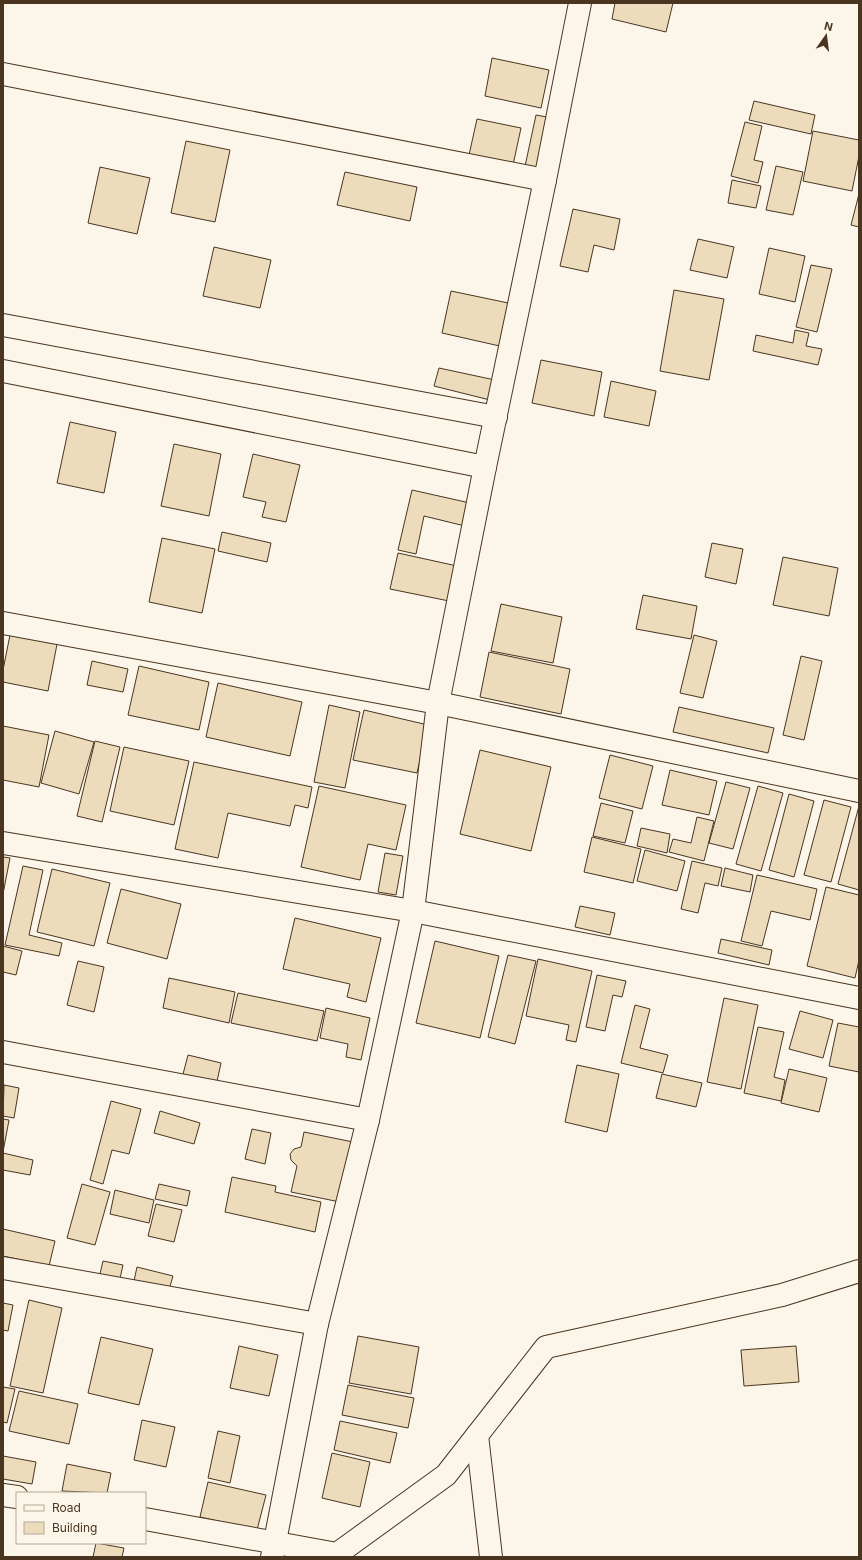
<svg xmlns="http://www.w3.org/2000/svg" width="862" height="1560" font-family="Inter,sans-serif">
<rect width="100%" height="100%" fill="#fbf6e9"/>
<g fill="#ecdcbc" stroke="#4a3520">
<path d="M615,3H673L666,32L612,19Z"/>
<path d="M492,58L549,70L541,108L485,96Z"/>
<path d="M754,101L815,115L811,134L749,120Z"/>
<path d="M536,115L552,118L539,174L524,171Z"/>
<path d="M477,119L521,128L513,165L469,155Z"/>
<path d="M745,122L762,126L754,160L763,162L758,183L731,176Z"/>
<path d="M813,131L859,140V156L852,191L803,181Z"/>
<path d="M186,141L230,150L215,222L171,213Z"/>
<path d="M776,166L803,172L793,215L766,210Z"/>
<path d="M100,167L150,178L137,234L88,223Z"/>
<path d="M345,172L417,187L410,221L337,205Z"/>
<path d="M732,180L761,186L756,208L728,203Z"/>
<path d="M859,194V227L851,225Z"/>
<path d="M573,209L620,219L614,250L594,245L588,272L560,266Z"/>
<path d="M698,239L734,247L727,278L690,270Z"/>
<path d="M214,247L271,260L260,308L203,296Z"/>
<path d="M769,248L805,256L795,302L759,294Z"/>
<path d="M811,265L832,269L817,332L796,327Z"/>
<path d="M674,290L724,299L709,380L660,371Z"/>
<path d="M451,291L513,304L504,347L442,333Z"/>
<path d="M795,330L809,333L806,346L822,349L818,365L753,351L756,335L793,343Z"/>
<path d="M541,360L602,372L594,416L532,403Z"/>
<path d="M439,368L495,380L490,400L434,386Z"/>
<path d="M611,381L656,391L649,426L604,417Z"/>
<path d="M70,422L116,432L104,493L57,483Z"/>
<path d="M174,444L221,454L209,516L161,506Z"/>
<path d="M253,454L300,465L286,522L262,517L266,502L243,497Z"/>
<path d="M412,490L470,503L465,526L424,516L416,554L398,550Z"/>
<path d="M222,532L271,543L267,562L218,551Z"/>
<path d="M162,538L215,549L202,613L149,602Z"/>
<path d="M712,543L743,549L736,584L705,577Z"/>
<path d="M398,553L457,566L449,601L390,589Z"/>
<path d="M783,557L838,568L829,616L773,605Z"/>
<path d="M643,595L697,606L691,639L636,629Z"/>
<path d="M501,604L562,617L553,663L491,651Z"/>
<path d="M11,630L58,639L48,691L3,682V670Z"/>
<path d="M694,635L717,641L703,698L680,693Z"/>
<path d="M489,652L570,669L561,714L480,697Z"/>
<path d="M801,656L822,661L804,740L783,735Z"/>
<path d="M92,661L128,669L123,692L87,685Z"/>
<path d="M139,666L209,682L199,730L128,715Z"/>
<path d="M218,683L302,702L290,756L206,737Z"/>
<path d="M329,705L360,712L345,788L314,782Z"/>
<path d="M679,707L774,728L768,753L673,732Z"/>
<path d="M364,710L428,725L417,773L353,760Z"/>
<path d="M3,726L49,735L39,787L3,780Z"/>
<path d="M55,731L94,742L79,794L41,783Z"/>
<path d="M95,741L120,747L102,822L77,816Z"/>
<path d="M124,747L189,761L174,825L110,811Z"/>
<path d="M480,750L551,767L531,851L460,834Z"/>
<path d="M610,755L653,766L642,809L599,798Z"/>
<path d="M194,762L312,787L308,808L295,805L290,826L228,813L218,858L175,849Z"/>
<path d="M670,770L717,781L709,815L662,805Z"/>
<path d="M726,782L750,788L733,849L709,843Z"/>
<path d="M319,786L406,805L396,850L368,844L360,880L301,867Z"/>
<path d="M758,786L783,793L761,871L736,864Z"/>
<path d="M789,794L814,801L794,877L769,870Z"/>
<path d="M824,800L851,807L831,882L804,875Z"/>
<path d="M601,803L633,811L625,843L593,836Z"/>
<path d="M859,806V890L838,884Z"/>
<path d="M697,817L714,821L704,861L669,852L673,839L691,843Z"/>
<path d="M641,828L670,834L667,853L637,846Z"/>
<path d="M592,837L641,849L633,883L584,872Z"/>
<path d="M645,850L685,861L677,891L637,881Z"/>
<path d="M385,853L403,856L396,895L378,892Z"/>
<path d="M3,857L10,858L3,894Z"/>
<path d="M692,861L722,868L718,886L705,883L698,913L681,909Z"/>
<path d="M23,866L43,870L29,935L62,943L59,956L5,945Z"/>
<path d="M725,868L753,875L750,892L721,886Z"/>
<path d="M52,869L110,883L94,946L37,932Z"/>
<path d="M757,875L817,889L810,920L771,911L762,946L741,941Z"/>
<path d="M826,887L859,895V960L855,978L807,966Z"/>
<path d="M121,889L181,904L167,959L107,943Z"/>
<path d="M580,906L615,913L610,935L575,927Z"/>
<path d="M295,918L381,938L366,1002L347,997L350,984L283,969Z"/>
<path d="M721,939L772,950L769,965L718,953Z"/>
<path d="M435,941L499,956L480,1038L416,1023Z"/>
<path d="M3,946L22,951L16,975L3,972Z"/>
<path d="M508,955L536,961L515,1044L488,1037Z"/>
<path d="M538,959L592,971L576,1042L566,1040L569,1025L526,1016Z"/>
<path d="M78,961L104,967L94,1012L67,1005Z"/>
<path d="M597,975L626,981L622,997L613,995L605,1031L586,1027Z"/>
<path d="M169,978L235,992L229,1023L163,1008Z"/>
<path d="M238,993L324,1011L317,1041L231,1023Z"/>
<path d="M724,998L758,1005L741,1089L707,1082Z"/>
<path d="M635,1005L650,1009L640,1048L668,1055L663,1073L621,1063Z"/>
<path d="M326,1008L370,1018L361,1060L346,1057L348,1044L320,1038Z"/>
<path d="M800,1011L833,1020L823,1058L789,1049Z"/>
<path d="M838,1023L859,1027V1072L829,1066Z"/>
<path d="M758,1027L784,1032L774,1077L785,1080L781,1101L744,1093Z"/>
<path d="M188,1055L221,1063L216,1086L182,1078Z"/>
<path d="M577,1065L619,1074L607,1132L565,1122Z"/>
<path d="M789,1069L827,1078L819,1112L781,1103Z"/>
<path d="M662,1074L702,1083L696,1107L656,1098Z"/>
<path d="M4,1085L19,1088L14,1118L3,1116Z"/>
<path d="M111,1101L141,1109L129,1154L112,1150L103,1184L90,1180Z"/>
<path d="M160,1111L200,1123L194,1144L154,1133Z"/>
<path d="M3,1119L9,1120L3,1152Z"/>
<path d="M252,1129L271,1133L265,1164L245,1159Z"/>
<path d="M304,1132L353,1142L340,1202L291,1192L297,1166L291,1160L290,1154L294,1149L301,1147Z"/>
<path d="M3,1153L33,1160L30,1175L3,1170Z"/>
<path d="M232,1177L276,1186L275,1192L321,1202L315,1232L225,1212Z"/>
<path d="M82,1184L110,1192L95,1245L67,1238Z"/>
<path d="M159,1184L190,1191L187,1206L155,1199Z"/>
<path d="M115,1190L154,1200L149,1223L110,1214Z"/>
<path d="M156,1204L182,1210L174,1242L148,1236Z"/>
<path d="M3,1229L55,1241L49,1266L3,1256Z"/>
<path d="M103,1261L123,1265L119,1283L99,1278Z"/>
<path d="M137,1267L173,1276L169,1290L134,1281Z"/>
<path d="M29,1300L62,1308L43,1393L10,1386Z"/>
<path d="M3,1303L13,1305L8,1331L3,1330Z"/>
<path d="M358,1336L419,1347L411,1394L349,1383Z"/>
<path d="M101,1337L153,1349L139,1405L88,1393Z"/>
<path d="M239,1346L278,1355L269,1396L230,1388Z"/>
<path d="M796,1346L799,1382L744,1386L741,1350Z"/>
<path d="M348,1385L414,1398L408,1428L342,1415Z"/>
<path d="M3,1387L15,1389L7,1423L3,1422Z"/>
<path d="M19,1391L78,1404L69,1444L9,1431Z"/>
<path d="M142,1420L175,1427L166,1467L134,1460Z"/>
<path d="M340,1421L397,1433L390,1463L334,1450Z"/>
<path d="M218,1431L240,1436L230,1483L208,1478Z"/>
<path d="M332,1453L370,1462L360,1507L322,1498Z"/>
<path d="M3,1456L36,1462L32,1484L3,1479Z"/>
<path d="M67,1464L111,1473L107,1493L62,1491Z"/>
<path d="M208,1482L266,1495L257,1530L200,1517Z"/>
<path d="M96,1543L124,1548L122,1557H93Z"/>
</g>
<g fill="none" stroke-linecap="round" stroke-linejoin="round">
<g stroke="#4a3520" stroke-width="24">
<g id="minor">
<path d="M3,74L545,180"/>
<path d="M3,325L496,417"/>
<path d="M3,371L485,467"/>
<path d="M3,623L438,703L859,791"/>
<path d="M3,843L413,911L859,998"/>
<path d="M3,1052L368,1120"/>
<path d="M3,1268L317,1324"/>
<path d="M477,1435L491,1557"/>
<path d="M3,1495L17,1497"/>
<path d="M145,1519L337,1554L446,1475L546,1347L782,1295L859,1271"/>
<path d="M272,1557L317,1324L368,1120L413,911L438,703L485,467L545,180L580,3"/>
</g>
</g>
<use href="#minor" stroke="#fbf6e9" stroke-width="22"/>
</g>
<rect width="862" height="1560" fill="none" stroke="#4a3520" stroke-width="8"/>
<rect x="16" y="1492" width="130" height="52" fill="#fbf6e9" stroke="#b4a999"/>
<rect x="24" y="1505" width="20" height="6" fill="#fbf6e9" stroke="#b4a999"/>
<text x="52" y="1512" font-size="12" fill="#4a3520">Road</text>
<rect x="24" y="1522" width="20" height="12" fill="#ecdcbc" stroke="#b4a999"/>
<text x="52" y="1532" font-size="12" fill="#4a3520">Building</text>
<g transform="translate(826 36) rotate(14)" stroke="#fbf6e9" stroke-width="3" paint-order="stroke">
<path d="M0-3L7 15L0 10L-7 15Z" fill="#4a3520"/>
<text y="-6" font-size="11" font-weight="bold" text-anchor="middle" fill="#4a3520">N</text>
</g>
</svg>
